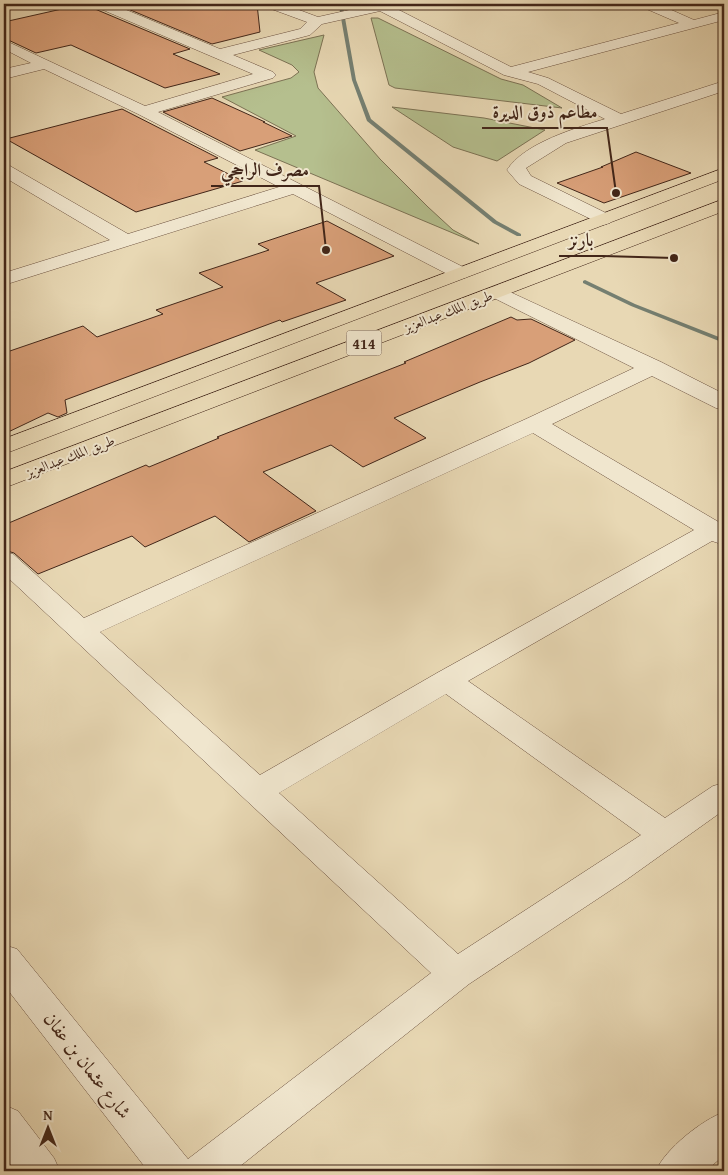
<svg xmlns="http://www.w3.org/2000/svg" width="728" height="1175" font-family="'Gentium Book Plus',Amiri,serif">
<rect width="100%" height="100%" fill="#e8d8b4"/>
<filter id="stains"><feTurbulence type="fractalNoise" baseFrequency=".004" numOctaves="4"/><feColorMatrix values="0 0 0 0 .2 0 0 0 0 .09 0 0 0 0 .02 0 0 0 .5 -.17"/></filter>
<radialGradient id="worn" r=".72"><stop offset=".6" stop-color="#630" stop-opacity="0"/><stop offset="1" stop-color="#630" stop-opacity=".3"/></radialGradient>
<g fill="#b5bf8e" stroke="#7c7254">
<path d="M371,18H378L501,79L523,85L562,108L395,88L389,85Z"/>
<path d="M324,35L314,72L318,88L380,159L428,207L453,230L479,244L255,150L296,136L222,97L291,78L299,72L292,65L259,50Z"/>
<path d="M392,107L484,118L545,130L497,161L453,147Z"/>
</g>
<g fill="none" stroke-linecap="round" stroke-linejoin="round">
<g fill="#757f71" fill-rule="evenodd">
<path d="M341,4L343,5L344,12L342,13L340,12L339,5Z"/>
<path d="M343,17L345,18L356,80L371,119L497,221L521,234V236H517L493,223L367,121L352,80L341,18Z"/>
<path d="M585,280L635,304L724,339V343L631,306L583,283V281Z"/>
</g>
</g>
<g fill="#d89f78" stroke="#422619">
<path d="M84,4H92L95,9L190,49L173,54L220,74L165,88L71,45L36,53L4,38V22Z"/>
<path d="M116,4H257L260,32L212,44Z"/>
<path d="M212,98L265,122H263L292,136L240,151L163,112Z"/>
<path d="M122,109L218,158L204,162L243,181L136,212L6,139Z"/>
<path d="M636,152L691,173L604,203L557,183L603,167H601Z"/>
<path d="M327,221L394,256L316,283L346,300L282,322L280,320L65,400L67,413L58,417L48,413L4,434V353L83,326L97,337L163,314L156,310L223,287L199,273L269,250L258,244Z"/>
<path d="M511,317L517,320L531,319L575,340L529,363L480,382L394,418L426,438L363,467L331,445L263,472L316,511L249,542L215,516L145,547L132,536L38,574L14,553L4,550V525L146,465L149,467L219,438L217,437L406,363L404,362Z"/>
</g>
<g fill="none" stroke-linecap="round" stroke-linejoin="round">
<g stroke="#6c5240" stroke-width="1">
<g id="minor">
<path d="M94,4H112L220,49L300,29L307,22L266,7L264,4H283L318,17L376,4H400L395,8L511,67L679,23L642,7L640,4H658L694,20L724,12V20L528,72L548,78L621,114L724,81V91L566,143L526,168L531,176L610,215L612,219L610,223L603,225L519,184L507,170C524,143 576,128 605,119L538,84L504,75L380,11L322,24L310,35L233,55L273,72L276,75L273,78L158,112L467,269L470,273L467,277L460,279L453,277L293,194L4,285V273L110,240L4,177V165L10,166L128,234L279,187L138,114L44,69L4,79V69L31,63L4,49V40L145,106L253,74L96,7Z"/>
<path d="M497,286L661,362L724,394V410L716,408L652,376L552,424L722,524L724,526V545L712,541L468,681L665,818L713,786L724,783V810L626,880L469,984L234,1171H148L4,985V945L17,949L188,1159L431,973L4,574V552L13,554L84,618L526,419L634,368L490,296L487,292L490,288ZM533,433L694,530L437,673L260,775L100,632ZM446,694L641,835L458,954L279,793Z"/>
<path d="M4,1105L18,1111L54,1158L60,1171H15L4,1155Z"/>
<path d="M724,1112V1155L706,1171H656C665,1149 702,1120 724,1112Z"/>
</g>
</g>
<g stroke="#422619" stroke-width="1">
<g id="highway">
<path d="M724,168V179L4,454V439Z"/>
<path d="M724,199V211L4,488V472Z"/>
</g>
</g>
<use href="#minor" fill="#f0e6ce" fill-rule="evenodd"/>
<use href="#highway" fill="#e8d8b4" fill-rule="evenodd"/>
</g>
<g text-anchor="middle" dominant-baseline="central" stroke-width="4" stroke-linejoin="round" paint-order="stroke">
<g font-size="14" fill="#422619" stroke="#f0e6ce">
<text transform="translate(448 311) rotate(-21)">طريق الملك عبدالعزيز</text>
<text transform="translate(70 456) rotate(-21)">طريق الملك عبدالعزيز</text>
</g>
<rect fill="#f0e6ce" stroke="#76604f" stroke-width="1" x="346.5" y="330.5" width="35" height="25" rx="4"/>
<g font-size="15" font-weight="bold" fill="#422619">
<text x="364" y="343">414</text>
</g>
<g font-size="19" fill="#422619" stroke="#f0e6ce">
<text transform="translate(88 1065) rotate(52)">شارع عثمان بن عفان</text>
</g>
</g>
<path fill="none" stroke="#422619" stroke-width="2" d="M616 193L607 128H482M326 250L319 186H211M674 258L603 256H559"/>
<g fill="#422619" stroke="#f0e6ce" stroke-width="2">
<circle cx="616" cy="193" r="5"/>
<circle cx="326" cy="250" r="5"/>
<circle cx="674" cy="258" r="5"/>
</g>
<g font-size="18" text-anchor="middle" font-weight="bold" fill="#422619" stroke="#f0e6ce" stroke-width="4" stroke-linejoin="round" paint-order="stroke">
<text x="545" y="118">مطاعم ذوق الديرة</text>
<text x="265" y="176">مصرف الراجحي</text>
<text x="581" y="246">بارنز</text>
</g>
<rect width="728" height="1175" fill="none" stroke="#e8d8b4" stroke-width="20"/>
<rect x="5" y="5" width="718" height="1165" fill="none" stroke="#422619" stroke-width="2.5"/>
<rect x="10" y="10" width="708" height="1155" fill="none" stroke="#422619"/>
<g transform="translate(48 1128)" stroke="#f0e6ce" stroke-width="4" paint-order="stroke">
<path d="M0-4L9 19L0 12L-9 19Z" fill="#422619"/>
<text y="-8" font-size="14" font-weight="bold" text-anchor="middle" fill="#422619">N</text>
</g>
<rect width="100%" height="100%" filter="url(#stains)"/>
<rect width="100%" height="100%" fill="url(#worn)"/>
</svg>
